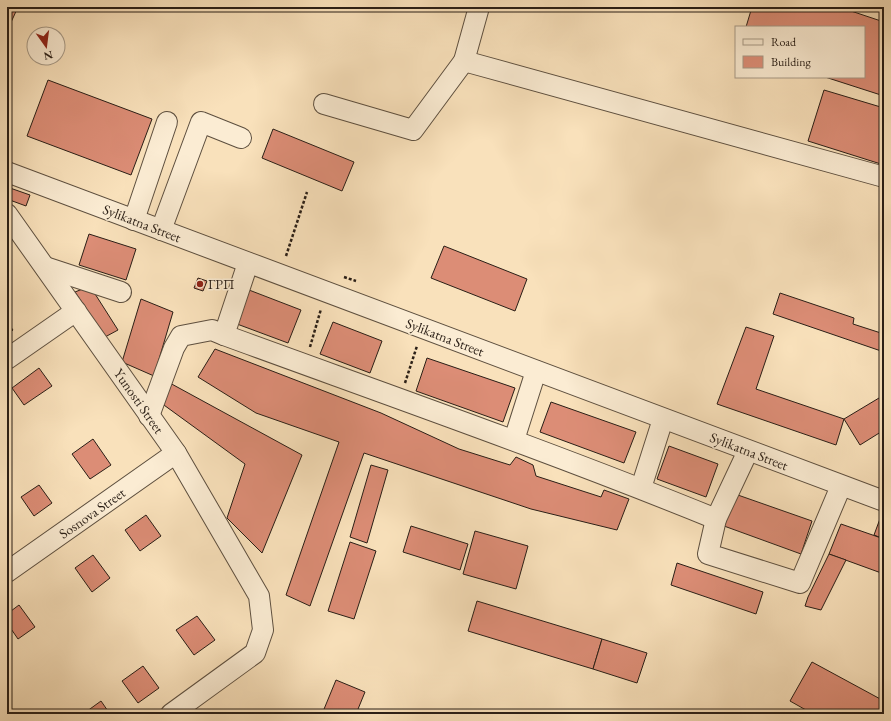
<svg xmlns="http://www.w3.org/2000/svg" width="891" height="721" font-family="'EB Garamond',serif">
<rect width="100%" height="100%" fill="#f9e1bb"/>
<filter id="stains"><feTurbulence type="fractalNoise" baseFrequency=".005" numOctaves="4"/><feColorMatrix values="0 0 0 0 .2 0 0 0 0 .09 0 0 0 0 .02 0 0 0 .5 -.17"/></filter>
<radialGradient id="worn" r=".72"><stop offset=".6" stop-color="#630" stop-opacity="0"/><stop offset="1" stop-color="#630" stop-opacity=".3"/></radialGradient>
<g fill="#dc8d76" stroke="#291e16">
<path d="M7,7H18L7,31Z"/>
<path d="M752,7H839L884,22V96L825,77H864V27H746Z"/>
<path d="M48,80L152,119L131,175L27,136Z"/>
<path d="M824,90L884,108V165L808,141Z"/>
<path d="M273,129L354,162L342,191L262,158Z"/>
<path d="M10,188L30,195L26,206L7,199Z"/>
<path d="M89,234L136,249L126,280L79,265Z"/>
<path d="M444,246L527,279L515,311L431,278Z"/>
<path d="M198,278L207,281L203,291L194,288Z"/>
<path d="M90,286L118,330L105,337L75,292Z"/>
<path d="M249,290L301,310L288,343L237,324Z"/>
<path d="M780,293L854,318L853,324L884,334V352L773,314Z"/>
<path d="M141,299L173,312L154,376L122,362Z"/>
<path d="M7,322L13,330L7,335Z"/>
<path d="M333,322L382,341L370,373L320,354Z"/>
<path d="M746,327L774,336L756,389L844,419L836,445L717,404Z"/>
<path d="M215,349L381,413L459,449L510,465L516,457L533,465L536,476L601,497L604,490L629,499L617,530L531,509L364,453L310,606L286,595L339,442L256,413L198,377Z"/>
<path d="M427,358L515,388L503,422L416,391Z"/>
<path d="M39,368L52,386L24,405L12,388Z"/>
<path d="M168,382L302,455L262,553L227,518L245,464L157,400Z"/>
<path d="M884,395V430L860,445L844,419Z"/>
<path d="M551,402L636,432L624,463L540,432Z"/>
<path d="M93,439L111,465L90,479L72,454Z"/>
<path d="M669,446L718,464L706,497L657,479Z"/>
<path d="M371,465L388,470L367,543L350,537Z"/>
<path d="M39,485L52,503L34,516L21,497Z"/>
<path d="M735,494L812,521L801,554L724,526Z"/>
<path d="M884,508V539L874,535Z"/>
<path d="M146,515L161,536L140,551L125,530Z"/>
<path d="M841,524L884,539V574L829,554Z"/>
<path d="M411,526L468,544L460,570L403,552Z"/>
<path d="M475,531L528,546L516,589L463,574Z"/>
<path d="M350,542L376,551L354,619L328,611Z"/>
<path d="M829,554L846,560L821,610L805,606L808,597Z"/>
<path d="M93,555L110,578L92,592L75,568Z"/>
<path d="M677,563L763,592L756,614L671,585Z"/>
<path d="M477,601L602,639L593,669L468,631Z"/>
<path d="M19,605L35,627L18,639L7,623V614Z"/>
<path d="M197,616L215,640L194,655L176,630Z"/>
<path d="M602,639L647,653L637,683L593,669Z"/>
<path d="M812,662L884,701V714H813L790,701Z"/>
<path d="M143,666L159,688L138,703L122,681Z"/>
<path d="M336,680L365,692L356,714H322Z"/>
<path d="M101,701L110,714H83Z"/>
</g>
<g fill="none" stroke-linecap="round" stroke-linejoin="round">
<g stroke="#5d4f3f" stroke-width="22">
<g id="minor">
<path d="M479,7L464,61L884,177"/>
<path d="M324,104L413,130L464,61"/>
<path d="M7,172L884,501"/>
<path d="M7,214L176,453L259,596L263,630L255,653L171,714"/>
<path d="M134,220L167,122"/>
<path d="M161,230L201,122L241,138"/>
<path d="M248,263L224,335C388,395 554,453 716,519"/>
<path d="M45,267L121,292"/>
<path d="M7,359L76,311"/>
<path d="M149,416L174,348L181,336L212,330L224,335"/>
<path d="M514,440L536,371"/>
<path d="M748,451L716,519L708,554L800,583L841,486"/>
<path d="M641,488L663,419"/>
<path d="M7,572L176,453"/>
</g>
</g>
<g stroke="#291e16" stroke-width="2.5" stroke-dasharray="3 2" stroke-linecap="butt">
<path d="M286,256L307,192"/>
<path d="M344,277L356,281"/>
<path d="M310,347L321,309"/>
<path d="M405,383L417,346"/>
</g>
<use href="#minor" stroke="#fbecd3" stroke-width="20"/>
</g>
<circle fill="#8f2418" stroke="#fbecd3" stroke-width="1.5" cx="200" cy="284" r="4"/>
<g text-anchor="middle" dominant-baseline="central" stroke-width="3" stroke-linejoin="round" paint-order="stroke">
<g font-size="14" fill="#291e16" stroke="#fbecd3">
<text transform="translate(142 223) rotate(21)">Sylikatna Street</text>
<text transform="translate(445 337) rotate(21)">Sylikatna Street</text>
<text transform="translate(139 401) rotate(55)">Yunosti Street</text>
<text transform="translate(749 451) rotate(21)">Sylikatna Street</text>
<text transform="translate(92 513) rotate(-35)">Sosnova Street</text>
</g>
<g font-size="14" fill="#291e16" stroke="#fbecd3" text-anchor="start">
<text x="208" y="284">ГРП</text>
</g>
</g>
<rect width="891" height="721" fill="none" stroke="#f9e1bb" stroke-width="24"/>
<rect x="8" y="8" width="875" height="705" fill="none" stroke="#291e16" stroke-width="2"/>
<rect x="12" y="12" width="867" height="697" fill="none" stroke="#291e16"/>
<rect x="735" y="26" width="130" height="52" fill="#fbecd3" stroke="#a79a87"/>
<rect x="743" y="39" width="20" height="6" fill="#fbecd3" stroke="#a79a87"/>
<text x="771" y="46" font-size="12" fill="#291e16">Road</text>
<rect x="743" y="56" width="20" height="12" fill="#dc8d76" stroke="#a79a87"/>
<text x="771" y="66" font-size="12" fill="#291e16">Building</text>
<g transform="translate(46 46) rotate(166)"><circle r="19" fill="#fbecd3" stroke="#a79a87"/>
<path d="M0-3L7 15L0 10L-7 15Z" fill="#8f2418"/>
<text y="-6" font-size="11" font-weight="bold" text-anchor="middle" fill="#291e16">N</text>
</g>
<rect width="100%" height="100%" filter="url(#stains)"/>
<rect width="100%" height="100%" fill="url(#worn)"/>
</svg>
